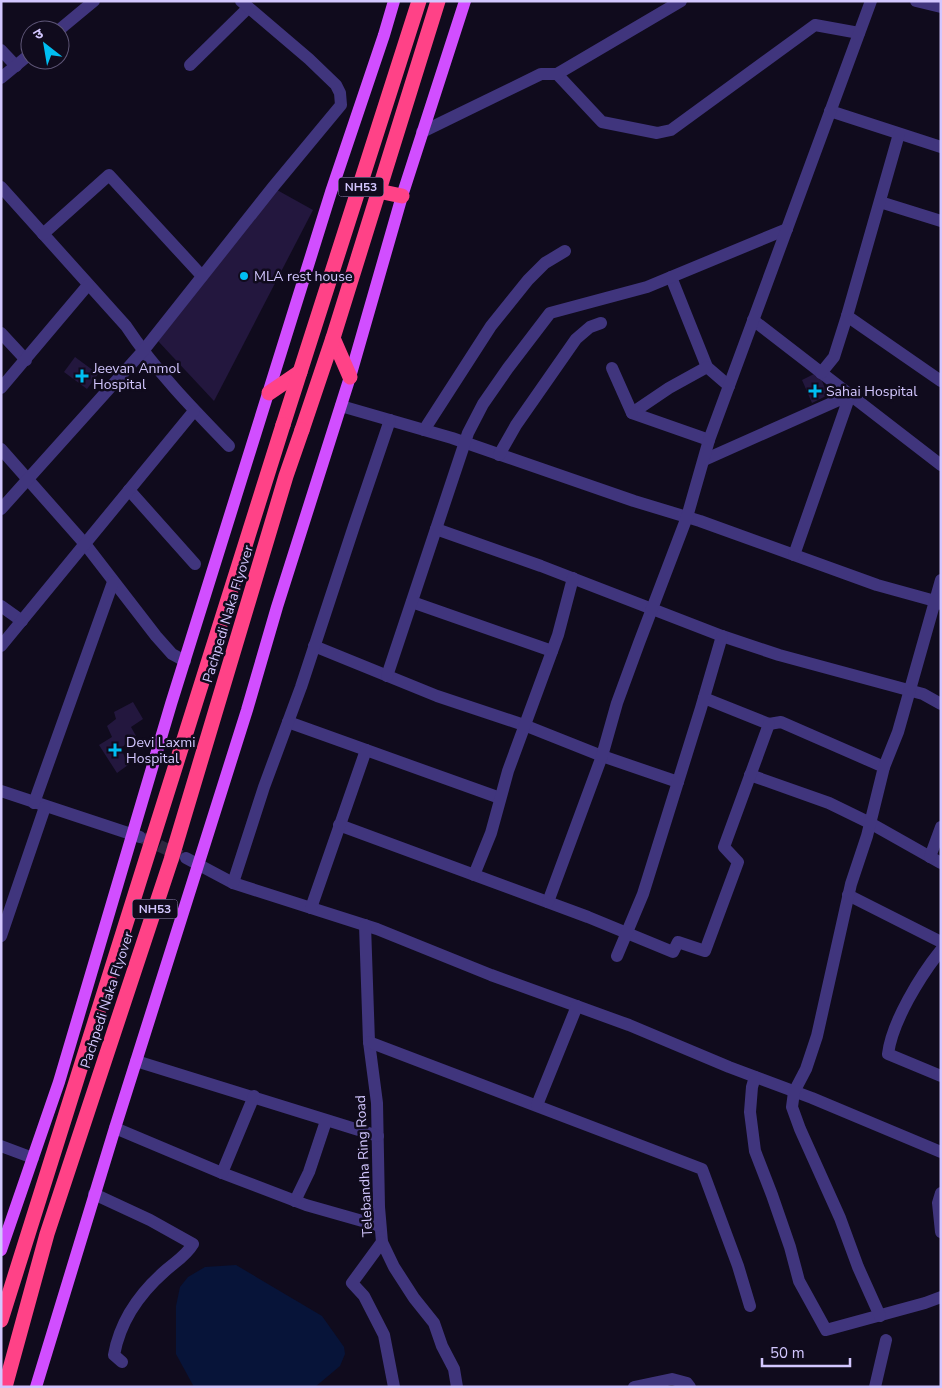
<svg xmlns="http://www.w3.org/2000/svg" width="942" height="1388" font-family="'Nunito Sans','Noto Sans Devanagari',sans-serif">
<rect width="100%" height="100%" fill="#100b1d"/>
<path fill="#071439" d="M236,1265L322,1316L344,1347L345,1354L340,1366L315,1387H194L176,1354V1306L180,1287L188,1277L205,1267Z"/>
<g fill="#23173e">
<path d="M277,190L313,210L214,401L158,341Z"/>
<path d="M75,357L98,374L87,389L64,372Z"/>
<path d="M818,372L828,395L812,403L802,380Z"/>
<path d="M133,702L143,719L131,727L136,736L121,748L128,765L117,773L99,745L112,737L107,726L116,719L114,712Z"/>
</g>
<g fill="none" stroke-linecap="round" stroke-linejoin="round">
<path stroke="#2d273f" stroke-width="12" stroke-dasharray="12 6" stroke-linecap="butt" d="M143,838L181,856"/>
<g stroke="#40357d" stroke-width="12">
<path d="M916,1L941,7"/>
<path d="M59,30L94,1"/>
<path d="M1,50L16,66"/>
<path d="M190,65L248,8"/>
<path d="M557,74L602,122L657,133L671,130L815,25L859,33"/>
<path d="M1,78L30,54"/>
<path d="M830,111L941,147"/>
<path d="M422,132L541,74H557L681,1"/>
<path d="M1,187L126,326C155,370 192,408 229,446"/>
<path d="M880,202L941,221"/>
<path d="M43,234L109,175L202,276"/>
<path d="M671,277L707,367L729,386"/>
<path d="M847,316L941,381"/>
<path d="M753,320L941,465"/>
<path d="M1,333L26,360"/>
<path d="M707,367L669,388L632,413L709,440"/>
<path d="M612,368L632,413"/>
<path d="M821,373L834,357L847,316L899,134"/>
<path d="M1,388L88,285"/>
<path d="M341,406L452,438L634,501L700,521L877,585L935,601L941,604"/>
<path d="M424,430L491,326L528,280L545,263L565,251"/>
<path d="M1,449L85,544L156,636L172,654L185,661"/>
<path d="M499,455L516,425L576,339L590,327L601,323"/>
<path d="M704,460L850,395L794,555"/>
<path d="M129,490L195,564"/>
<path d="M1,509L143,351L273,187L341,105L340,93L336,85L309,59L241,1"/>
<path d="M436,529L541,566L722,636L779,655L923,694L941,704"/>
<path d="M412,602L552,651"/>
<path d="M1,606L22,621"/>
<path d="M1,646L194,411"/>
<path d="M314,646L437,696L524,725L602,756L678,782"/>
<path d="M387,676L468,433L483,404L508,368L550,313L647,287L787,229"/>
<path d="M704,698L769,724L781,722L884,767"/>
<path d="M288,722L500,798"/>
<path d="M750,775L829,803L870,823L941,863"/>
<path d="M1,791L140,837"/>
<path d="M34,803L113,582"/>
<path d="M339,825L588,917L673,952L678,942L705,951L738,862L724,847L769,724"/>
<path d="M930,857L941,827"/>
<path d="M186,858L233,883L377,929L491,975L629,1025L729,1067L812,1098L941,1152"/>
<path d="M474,875L491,833L508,771L558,635L573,578"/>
<path d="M233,883L264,787L301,687L354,526L390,420"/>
<path d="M848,895L941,942"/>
<path d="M548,902L602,756L617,703L639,643L687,517L709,440L871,1"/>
<path d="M311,908L366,750"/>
<path d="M365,925L369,1042L377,1103L379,1207L382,1242L394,1267L414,1298L434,1323L442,1346L454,1369L457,1387"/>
<path d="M1,936L45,807"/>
<path d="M941,950C920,976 892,1022 888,1054L941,1076"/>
<path d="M617,956L643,894L701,708L722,636"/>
<path d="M369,1042L702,1169L738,1266L750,1306"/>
<path d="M136,1061L378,1136"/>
<path d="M755,1077L752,1087L750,1112L755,1151L772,1195L790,1247L799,1281L826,1330L925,1303L941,1297"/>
<path d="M537,1105L577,1006"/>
<path d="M115,1128L222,1173L306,1205L380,1226"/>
<path d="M1,1146L33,1158"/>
<path d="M222,1173L254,1096"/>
<path d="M941,1193L938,1203L941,1232"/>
<path d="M94,1194L150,1220L193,1244C186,1256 175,1262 165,1271C140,1293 120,1321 114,1355L122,1362"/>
<path d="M295,1201L309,1172L326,1121"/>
<path d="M382,1242L352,1283L364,1296L384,1335L394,1387"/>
<path d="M880,1316L858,1267L840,1218L800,1129L792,1107L794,1092L806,1069L817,1036L851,884L867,836L884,767L898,732L941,580"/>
<path d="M634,1387L672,1379L687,1383L690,1387"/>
<path d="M875,1387L886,1340"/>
</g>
<g stroke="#d14eff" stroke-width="12">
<path d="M1,1250L59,1082L171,704L331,192L384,35L394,1"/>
<path d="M36,1387L115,1128L247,710L277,607L350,377L402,196L465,1"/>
</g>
<g stroke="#ff4287" stroke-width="15">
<path d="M378,191L402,196"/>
<path d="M333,338L350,377"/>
<path d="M269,393L300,372"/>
<path d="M283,425L419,1"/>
<path d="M302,430L333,338L438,1"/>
</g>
<g stroke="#ff4287" stroke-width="15">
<path d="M1,1320L283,425"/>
<path d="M5,1387L47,1234L171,860L286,476L302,430"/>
</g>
</g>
<g fill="#00bef2" stroke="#100b1d" stroke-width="2">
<circle cx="244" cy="276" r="5"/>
<path d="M79.5 368.5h5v5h5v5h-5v5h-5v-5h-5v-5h5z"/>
<path d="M812.5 383.5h5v5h5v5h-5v5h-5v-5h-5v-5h5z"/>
<path d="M112.5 742.5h5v5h5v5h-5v5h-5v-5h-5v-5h5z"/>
</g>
<g text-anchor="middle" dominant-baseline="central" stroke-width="5" stroke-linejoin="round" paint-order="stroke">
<g fill="#100b1d" stroke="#988fbb" stroke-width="1">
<rect x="338.5" y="177.5" width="45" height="19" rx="4"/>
<rect x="132.5" y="899.5" width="45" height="19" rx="4"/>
</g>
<g font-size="12" font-weight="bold" fill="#d3c7ff">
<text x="361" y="187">NH53</text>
<text x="155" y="909">NH53</text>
</g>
<g font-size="14" fill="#d3c7ff" stroke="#100b1d" text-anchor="start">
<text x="254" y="276">MLA rest house</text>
<text x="93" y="368">Jeevan Anmol<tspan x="93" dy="16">Hospital</tspan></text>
<text x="826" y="391">Sahai Hospital</text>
<text x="126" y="742">Devi Laxmi<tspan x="126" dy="16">Hospital</tspan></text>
</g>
<g font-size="14" fill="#d3c7ff" stroke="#100b1d">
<text transform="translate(228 614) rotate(-73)">Pachpedi Naka Flyover</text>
<text transform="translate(107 1000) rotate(-72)">Pachpedi Naka Flyover</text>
<text transform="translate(364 1166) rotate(-93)">Telebandha Ring Road</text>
</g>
</g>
<rect width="942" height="1388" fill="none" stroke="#d3c7ff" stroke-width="5"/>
<g transform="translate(45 45) rotate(329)"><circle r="24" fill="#100b1d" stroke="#5e5677"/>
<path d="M0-4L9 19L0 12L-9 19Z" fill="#00bef2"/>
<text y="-8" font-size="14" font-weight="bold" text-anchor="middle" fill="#d3c7ff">उ</text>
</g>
<path d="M762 1358v8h88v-8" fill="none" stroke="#d3c7ff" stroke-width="2.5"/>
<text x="770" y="1358" font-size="15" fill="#d3c7ff" stroke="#100b1d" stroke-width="4" paint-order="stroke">50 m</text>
</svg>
